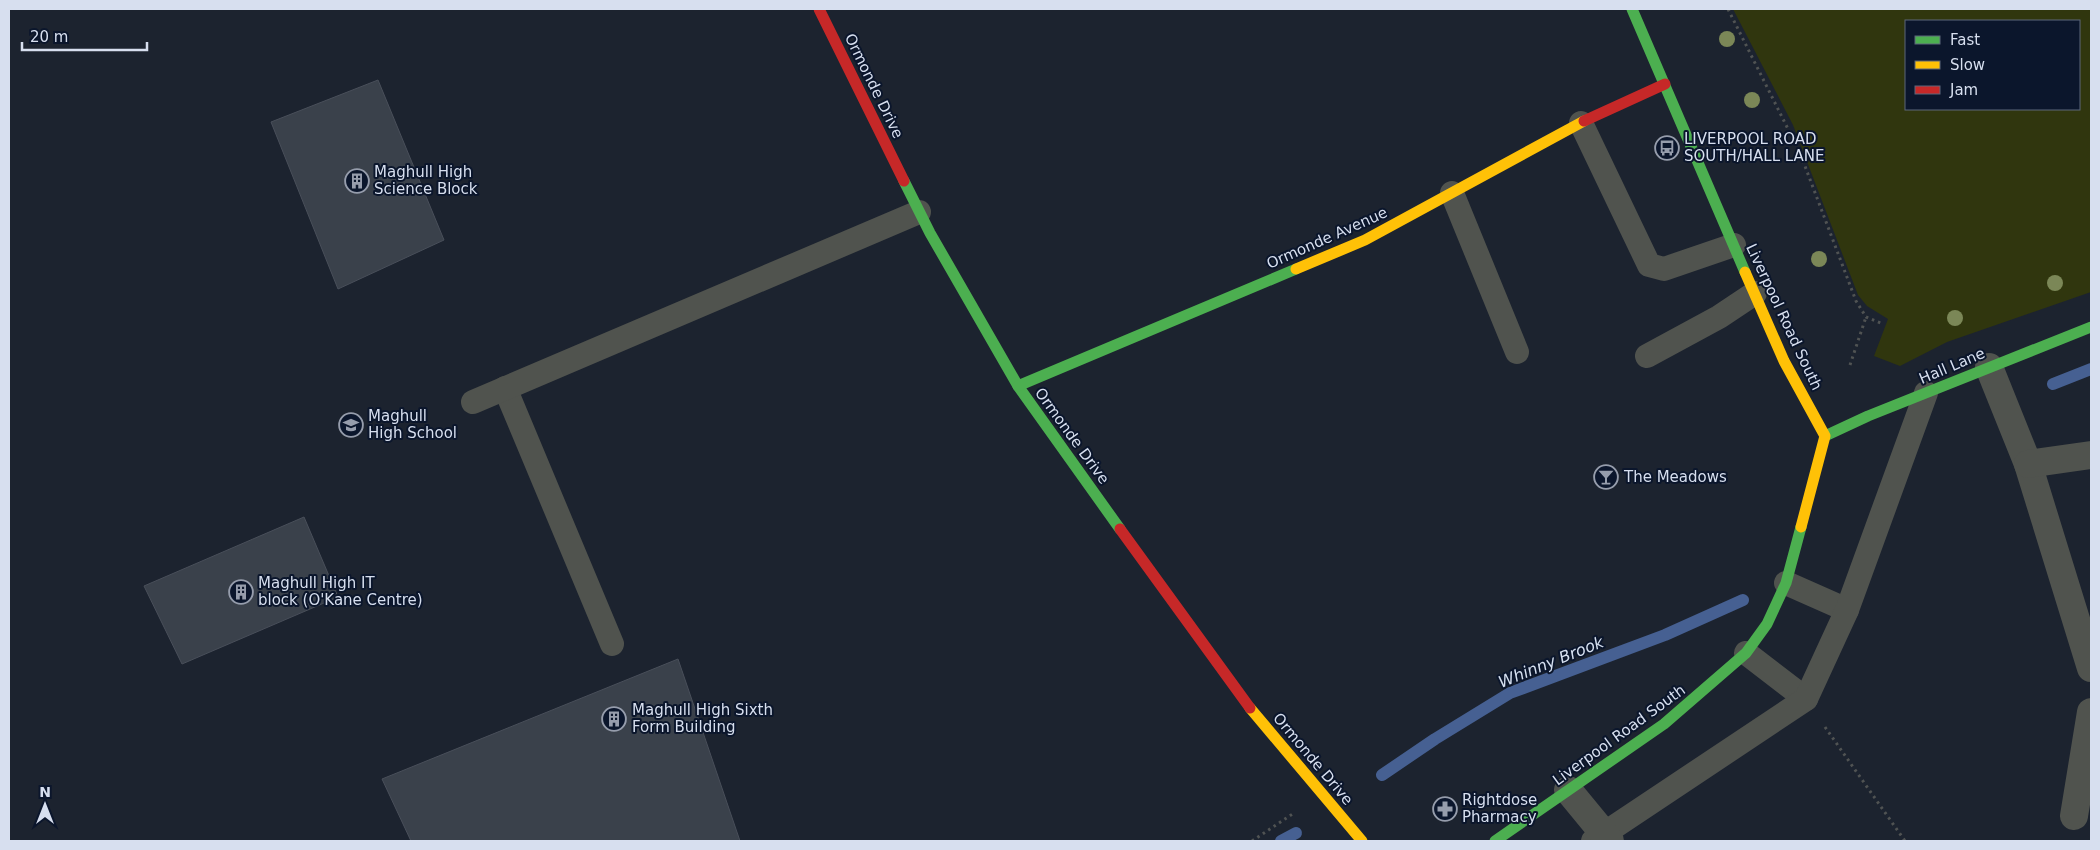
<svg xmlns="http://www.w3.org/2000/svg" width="2100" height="850" font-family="'DejaVu Sans',sans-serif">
<rect width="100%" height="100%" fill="#1c232f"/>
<path fill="#30360e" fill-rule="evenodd" d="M1733,9H2091V292L1947,342L1900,366L1874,356L1888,319L1867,306L1858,295L1793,125ZM1906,21H2079V109H1906Z"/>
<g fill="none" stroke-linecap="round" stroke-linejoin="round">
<g stroke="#466092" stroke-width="12">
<path d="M2053,384L2091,369"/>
<path d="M1382,775L1435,739L1510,693L1665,635L1743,600"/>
<path d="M1281,841L1296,833"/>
</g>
</g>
<g fill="#3a414b" stroke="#494f5a">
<path d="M378,80L444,240L338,289L271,122Z"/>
<path d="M304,517L338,597L182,664L144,586Z"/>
<path d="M678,659L740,841H411L382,779Z"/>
</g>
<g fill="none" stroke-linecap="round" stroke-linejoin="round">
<g stroke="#505353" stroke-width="3" stroke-dasharray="2.5 4" stroke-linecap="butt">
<path d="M1728,9L1800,153L1856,301L1866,317L1883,324"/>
<path d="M1850,365L1866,317"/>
<path d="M1825,727L1905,841"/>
<path d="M1252,841L1294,813"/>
</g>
<g stroke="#50534e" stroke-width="24">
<path d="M1581,123L1649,265L1664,269L1734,245"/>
<path d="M1452,193L1517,352"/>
<path d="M1647,356L1719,317L1755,293"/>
<path d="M505,388L612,644"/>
<path d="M473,402L919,212"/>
<path d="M1786,583L1847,610"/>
<path d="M1746,653L1806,699"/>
<path d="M1593,841L1806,699L1847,610L1926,393"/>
</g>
<g stroke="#50534e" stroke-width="28">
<path d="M1989,367L2028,464L2091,668"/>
<path d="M2028,464L2091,455"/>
<path d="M1568,790L1610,841"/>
<path d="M2074,816L2091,712"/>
</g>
<g stroke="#4caf50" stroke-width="11">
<path d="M1632,9L1745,272"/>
<path d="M904,181L930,233L1018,386L1120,529"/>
<path d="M1018,386L1296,269"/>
<path d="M1825,436L1868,416L2091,327"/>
<path d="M1495,841L1664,724L1746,653L1767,624L1786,583L1801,527"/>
</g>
<g stroke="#ffc107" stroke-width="11">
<path d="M1296,269L1365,240L1584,121"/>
<path d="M1745,272L1784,361L1825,436L1801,527"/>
<path d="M1250,708L1362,841"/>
</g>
<g stroke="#c62828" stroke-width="11">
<path d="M819,9L904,181"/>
<path d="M1584,121L1665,84"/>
<path d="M1120,529L1250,708"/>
</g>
</g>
<g fill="#7b8757">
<circle cx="1727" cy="39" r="8"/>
<circle cx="1752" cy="100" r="8"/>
<circle cx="1819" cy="259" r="8"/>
<circle cx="2055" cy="283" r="8"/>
<circle cx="1955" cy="318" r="8"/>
</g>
<defs>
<g id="bus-ring" transform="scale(1.25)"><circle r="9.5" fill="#0b162c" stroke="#969dac" stroke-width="1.5"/><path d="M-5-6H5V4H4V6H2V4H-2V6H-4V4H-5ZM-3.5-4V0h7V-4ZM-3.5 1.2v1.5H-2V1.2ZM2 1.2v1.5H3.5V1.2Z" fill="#969dac"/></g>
<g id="building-ring" transform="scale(1.25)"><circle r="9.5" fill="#0b162c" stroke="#969dac" stroke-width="1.5"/><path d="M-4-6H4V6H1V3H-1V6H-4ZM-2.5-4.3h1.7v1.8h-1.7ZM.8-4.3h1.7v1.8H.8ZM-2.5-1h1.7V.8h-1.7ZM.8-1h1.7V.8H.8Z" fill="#969dac"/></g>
<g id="school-ring" transform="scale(1.25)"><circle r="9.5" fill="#0b162c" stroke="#969dac" stroke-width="1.5"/><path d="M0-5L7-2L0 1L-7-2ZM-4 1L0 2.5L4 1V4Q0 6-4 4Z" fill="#969dac"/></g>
<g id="bar-ring" transform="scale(1.25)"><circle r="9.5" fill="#0b162c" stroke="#969dac" stroke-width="1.5"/><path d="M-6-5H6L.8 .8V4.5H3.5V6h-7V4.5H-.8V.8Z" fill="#969dac"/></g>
<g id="pharmacy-ring" transform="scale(1.25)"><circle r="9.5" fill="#0b162c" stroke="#969dac" stroke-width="1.5"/><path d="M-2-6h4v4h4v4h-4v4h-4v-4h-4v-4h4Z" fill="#969dac"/></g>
</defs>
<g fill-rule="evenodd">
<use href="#bus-ring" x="1667" y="148"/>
<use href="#building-ring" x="357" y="181"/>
<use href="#school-ring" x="351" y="425"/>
<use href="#bar-ring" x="1606" y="477"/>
<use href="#building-ring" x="241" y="592"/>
<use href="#building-ring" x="614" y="719"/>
<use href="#pharmacy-ring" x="1445" y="809"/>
</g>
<g text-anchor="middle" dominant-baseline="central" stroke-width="4" stroke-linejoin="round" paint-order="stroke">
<g font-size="15" fill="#d7dfef" stroke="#0b162c">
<text transform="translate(874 86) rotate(64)">Ormonde Drive</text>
<text transform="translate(1327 238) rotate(-24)">Ormonde Avenue</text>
<text transform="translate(1784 317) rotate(65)">Liverpool Road South</text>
<text transform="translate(1952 366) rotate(-23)">Hall Lane</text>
<text transform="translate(1072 436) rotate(54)">Ormonde Drive</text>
<text transform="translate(1619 735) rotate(-36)">Liverpool Road South</text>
<text transform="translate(1313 759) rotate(50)">Ormonde Drive</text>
</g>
<g font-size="15" fill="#d7dfef" stroke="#0b162c" text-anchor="start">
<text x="1684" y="139">LIVERPOOL ROAD<tspan x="1684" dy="17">SOUTH/HALL LANE</tspan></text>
<text x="374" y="172">Maghull High<tspan x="374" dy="17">Science Block</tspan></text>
<text x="368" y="416">Maghull<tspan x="368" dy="17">High School</tspan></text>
<text x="1624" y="477">The Meadows</text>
<text x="258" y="583">Maghull High IT<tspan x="258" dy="17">block (O'Kane Centre)</tspan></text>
<text x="632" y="710">Maghull High Sixth<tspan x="632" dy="17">Form Building</tspan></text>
<text x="1462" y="800">Rightdose<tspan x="1462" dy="17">Pharmacy</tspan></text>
</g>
<g font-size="16" font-style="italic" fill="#d6e0f0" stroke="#0b162c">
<text transform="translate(1551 662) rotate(-22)">Whinny Brook</text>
</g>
</g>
<rect width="2100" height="850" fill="none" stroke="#d7dfef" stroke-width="20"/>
<rect x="1905" y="20" width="175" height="90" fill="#0b162c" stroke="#5d667a"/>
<rect x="1915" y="36" width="25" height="8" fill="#4caf50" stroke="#5d667a"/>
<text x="1950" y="45" font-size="15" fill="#d7dfef">Fast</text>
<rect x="1915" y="61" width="25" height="8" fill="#ffc107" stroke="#5d667a"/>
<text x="1950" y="70" font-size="15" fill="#d7dfef">Slow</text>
<rect x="1915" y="86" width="25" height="8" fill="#c62828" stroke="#5d667a"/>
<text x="1950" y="95" font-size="15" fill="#d7dfef">Jam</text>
<g transform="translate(45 805)" stroke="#0b162c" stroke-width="4" paint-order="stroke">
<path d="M0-4L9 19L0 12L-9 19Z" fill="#d7dfef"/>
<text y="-8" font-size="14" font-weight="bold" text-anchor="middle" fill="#d7dfef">N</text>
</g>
<path d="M22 42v8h125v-8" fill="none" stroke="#d7dfef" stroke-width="2.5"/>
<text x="30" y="42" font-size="15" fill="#d7dfef" stroke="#0b162c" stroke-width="4" paint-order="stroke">20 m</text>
</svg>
